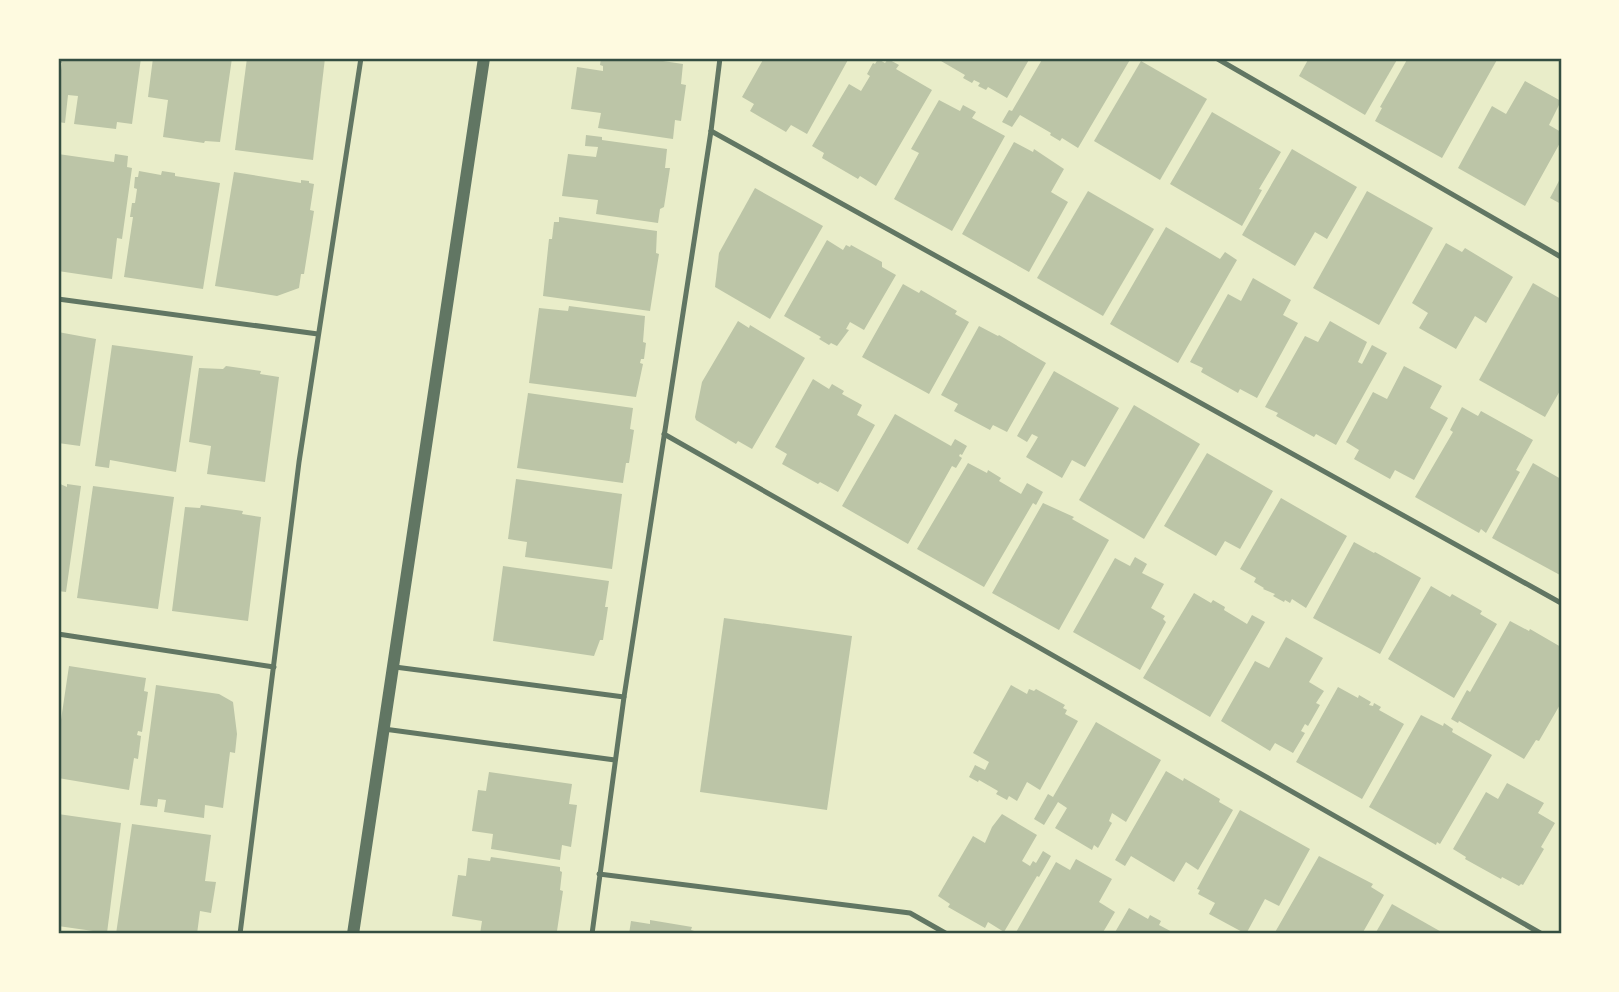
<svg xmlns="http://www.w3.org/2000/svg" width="1619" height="992" font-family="Helvetica,sans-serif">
<rect width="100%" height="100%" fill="#e9edc9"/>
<g fill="#bcc5a7">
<path d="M59,58H141L132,124L117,122L116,129L74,124L78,96L68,95L65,123L58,122V93L62,63L58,62Z"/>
<path d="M153,58H232L220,142L205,141L204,143L163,137L168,100L148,97Z"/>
<path d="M247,58H325L313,160L235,150Z"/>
<path d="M601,58H643L683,64L681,84L686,85L681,121L675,120L673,139L598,128L601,113L571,109L577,67L603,71V66L600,65Z"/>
<path d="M764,58H849L807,134L791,125L786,132L750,111L754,104L742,97Z"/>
<path d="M943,58H1030L1007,98L988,87L986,90L978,86L980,83L974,80L972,83L963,78L965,75L941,61Z"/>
<path d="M1043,58H1131L1078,148L1062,138L1060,141L1050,135L1051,133L1020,115L1012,127L1002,122L1009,110L1012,111Z"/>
<path d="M1309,58H1398L1365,115L1299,76Z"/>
<path d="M1408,58H1498L1442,158L1375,121L1382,108L1380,107Z"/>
<path d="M878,59L885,63L888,59L899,65L896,69L932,90L876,186L860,176L858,179L822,158L824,153L812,146L849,84L861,91L870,76L867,74L873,63L875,64Z"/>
<path d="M1141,61L1207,99L1160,180L1094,141Z"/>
<path d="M1525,81L1561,101L1549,125L1561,132V141L1525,206L1458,168L1492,106L1506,114Z"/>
<path d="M939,100L960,111L963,105L976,112L972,118L1005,136L952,231L894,199L919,153L911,149Z"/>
<path d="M1212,112L1281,152L1259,189L1262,190L1242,226L1170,184Z"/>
<path d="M586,135L602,137V140L667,149L665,168H670L664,207L660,209L658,223L596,214L598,200L562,196L568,154L596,157L598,147L585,146Z"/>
<path d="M1014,142L1033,152L1034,149L1064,169L1051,192L1068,202L1029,272L962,234Z"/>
<path d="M1292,149L1357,187L1327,239L1315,232L1295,266L1242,235Z"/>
<path d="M58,154L114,162L115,154L128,156L127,167L132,168L122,239L117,238L112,279L58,271Z"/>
<path d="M139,171L161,175L162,171L175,173V176L220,183L203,289L124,277L133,217H130L132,203H135L137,189L134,188L135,177H138Z"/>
<path d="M234,172L301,183V180L309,181V183L314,184L310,210L314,211L304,274H301L299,288L277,296L215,286Z"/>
<path d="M1561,177V204L1550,198Z"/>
<path d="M755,188L823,226L770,319L715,287L719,253Z"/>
<path d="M1088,191L1154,229L1103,316L1037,278Z"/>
<path d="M1367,191L1433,228L1379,325L1313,288Z"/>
<path d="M559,217L657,231L656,253L659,254L650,311L543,296L549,239H552L554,222H559Z"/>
<path d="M1166,227L1220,259L1225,252L1237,260L1178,363L1110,324Z"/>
<path d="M827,240L843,250L846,245L850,247L851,245L882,262V267L896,275L864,330L850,322L846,329L849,330L837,346L831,343L829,345L819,339L821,337L784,316Z"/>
<path d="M1446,243L1462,252L1465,248L1513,277L1486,323L1475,316L1456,349L1419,328L1428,313L1412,303Z"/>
<path d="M1253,278L1291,300L1283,315L1298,323L1257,398L1240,389L1238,393L1201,372L1203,368L1190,362L1228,294L1241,301Z"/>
<path d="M1533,283L1561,299V389L1545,417L1479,380Z"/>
<path d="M903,284L919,293L921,290L957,311L955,314L969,322L929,394L862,357Z"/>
<path d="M569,306L645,316L643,342L646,343L644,359H641L640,363L643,364L636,397L529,383L539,308L568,311Z"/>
<path d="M738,321L749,328L750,325L805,358L752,449L738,441L736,444L696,420L695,417L702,382Z"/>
<path d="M1330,321L1367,342L1358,362L1362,364L1372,345L1387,353L1336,445L1316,434L1314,437L1276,416L1278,413L1265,407L1305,336L1318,342Z"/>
<path d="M979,326L998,336L999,335L1046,363L1007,432L993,425L990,430L954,411L958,404L941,395Z"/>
<path d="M58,332L96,339L80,446L58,443Z"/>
<path d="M112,345L193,356L176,472L110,460L109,468L95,466Z"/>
<path d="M226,366L261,371L260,374L279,377L265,482L207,474L211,446L189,442L199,368L223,369Z"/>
<path d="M1404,366L1442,386L1430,408L1448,418L1414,480L1395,470L1390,479L1354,459L1359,450L1346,442L1373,392L1387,399Z"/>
<path d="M1054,371L1119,408L1085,467L1072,460L1062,478L1026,457L1038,437L1032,434L1027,442L1017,436Z"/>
<path d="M813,379L829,389L832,384L844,391L842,394L862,405L857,415L875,425L838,492L820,482L818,484L782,464L787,454L775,447Z"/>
<path d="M528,393L633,408L630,429L634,430L629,463H626L623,483L517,468Z"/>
<path d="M1134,405L1200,444L1144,539L1079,500Z"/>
<path d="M1462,407L1478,416L1481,411L1533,440L1516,470L1520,472L1486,533L1481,529L1479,533L1415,497L1453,432L1450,430Z"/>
<path d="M895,414L951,446L955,439L967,446L962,455L960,454L959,456L962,458L956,468L952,466L908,544L842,506Z"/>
<path d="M1207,453L1273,491L1240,549L1225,541L1216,556L1164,526Z"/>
<path d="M968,463L987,473L988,470L1001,478L999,481L1021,494L1027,483L1043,492L1036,505L1033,503L984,587L917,549Z"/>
<path d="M1533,463L1561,479L1560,575L1492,538Z"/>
<path d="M516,479L622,494L612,569L525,557L527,542L508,539Z"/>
<path d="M58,483L67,487V484L81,486L66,592L58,591Z"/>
<path d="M93,486L174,497L158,609L77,598Z"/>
<path d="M1281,498L1347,536L1306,608L1292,599L1290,603L1285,600L1284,602L1273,596L1275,594L1263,589L1264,588L1254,582L1256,578L1240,569Z"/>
<path d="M1043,503L1074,517L1072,519L1109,540L1059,630L992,593Z"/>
<path d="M201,505L243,511L242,514L261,517L248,621L172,611L185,507L200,508Z"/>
<path d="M1354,542L1374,553L1375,552L1421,578L1380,654L1313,618Z"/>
<path d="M1135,557L1147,564L1142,573L1164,584L1151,608L1165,616L1163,619L1166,622L1140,670L1073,632L1115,558L1130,566Z"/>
<path d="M503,566L609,581L605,607H608L603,640H600L594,656L493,641Z"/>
<path d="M1431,586L1450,597L1452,594L1482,611L1480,614L1497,624L1454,698L1388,659Z"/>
<path d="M1194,593L1211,603L1213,600L1225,607L1224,610L1247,624L1252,615L1265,622L1210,717L1143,678Z"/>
<path d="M724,618L852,636L827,810L700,792Z"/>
<path d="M1510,621L1529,631L1530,629L1561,647V703L1539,741L1536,740L1524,759L1459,721L1458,723L1451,719L1467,690L1470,692Z"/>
<path d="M1286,637L1323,658L1309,682L1324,691L1316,703L1320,705L1308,726L1305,724L1301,731L1305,733L1293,753L1275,743L1270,751L1221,721L1255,661L1269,668Z"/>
<path d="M69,666L146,678L144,691L148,692L142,732L138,731L137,735L141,736L138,759L134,758L129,790L58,778V740Z"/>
<path d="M156,685L219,694L233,702L237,734L235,753L230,752L223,808L205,805L204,818L164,812L166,800L158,799L157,807L140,805Z"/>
<path d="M1011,685L1027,694L1029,689L1034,691L1036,689L1065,705L1063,708L1067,710L1065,714L1078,721L1040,790L1027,782L1017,801L1009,796L1007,800L996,794L998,791L979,780L978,782L969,777L975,765L985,770L989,762L973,753Z"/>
<path d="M1338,687L1358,698L1359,695L1371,702L1369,705L1373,706L1374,703L1381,707L1379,710L1404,724L1362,799L1296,762Z"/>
<path d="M1421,715L1443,726L1444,723L1453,729L1452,732L1492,755L1440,844L1437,842L1436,845L1369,807Z"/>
<path d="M1096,722L1161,760L1126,822L1112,813L1109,821L1112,823L1098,848L1094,845L1092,850L1055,828L1067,808L1058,802L1044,825L1034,819L1048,794L1053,797Z"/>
<path d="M1166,771L1183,781L1184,778L1220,799L1219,802L1233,810L1198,870L1186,862L1174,882L1131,856L1125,866L1115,860Z"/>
<path d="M489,772L572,784L569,804L577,805L571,847L562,845L560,860L491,849L493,834L472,831L478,790L486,791Z"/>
<path d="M1507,783L1544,803L1538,813L1555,823L1541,847L1544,849L1523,885L1521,884L1519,886L1502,877L1501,879L1465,859L1466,857L1453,849L1486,792L1498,799Z"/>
<path d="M1240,810L1310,849L1279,906L1265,899L1246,934L1209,914L1215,903L1198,894L1200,890L1197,889Z"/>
<path d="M58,814L121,823L107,933L58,926Z"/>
<path d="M1002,814L1037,835L1022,861L1030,866L1033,861L1036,863L1043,851L1051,856L1039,877L1037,876L1004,932L988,922L985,928L948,907L950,904L938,896L973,836L985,843L992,827Z"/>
<path d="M132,824L211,835L205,881L216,882L211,913L200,911L197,934H116Z"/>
<path d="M1319,856L1373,884L1371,887L1384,895L1362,934H1274Z"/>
<path d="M491,857L560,867V871L562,872L560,890L563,891L557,931H551L550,934H480L482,921L452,916L458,875L466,876L468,858L490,861Z"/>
<path d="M1076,859L1112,879L1099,902L1115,912L1102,934H1015L1056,862L1070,870Z"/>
<path d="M1392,904L1445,934H1375Z"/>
<path d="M1129,908L1148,919L1150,915L1161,921L1159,925L1176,934H1114Z"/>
<path d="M650,920L692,927L691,930L704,934H629L631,921L650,924Z"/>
</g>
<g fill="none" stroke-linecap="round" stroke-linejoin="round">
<g stroke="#617663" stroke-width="5">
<path d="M1216,58L1561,257"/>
<path d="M711,131L1561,603"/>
<path d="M58,299L318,334"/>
<path d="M664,434L1542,934"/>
<path d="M58,634L274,667"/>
<path d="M395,667L624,697"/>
<path d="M384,729L615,760"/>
<path d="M599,874L910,913L947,934"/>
<path d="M240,934L299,462L361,58"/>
<path d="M592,934L624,697L711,131L720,58"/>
</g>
<path stroke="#617663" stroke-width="12" d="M353,934L484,58"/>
</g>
<rect width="1619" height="992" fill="none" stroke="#fefae0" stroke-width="119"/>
<rect x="60" y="60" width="1500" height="872" fill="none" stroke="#344e41" stroke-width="2.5"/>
</svg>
